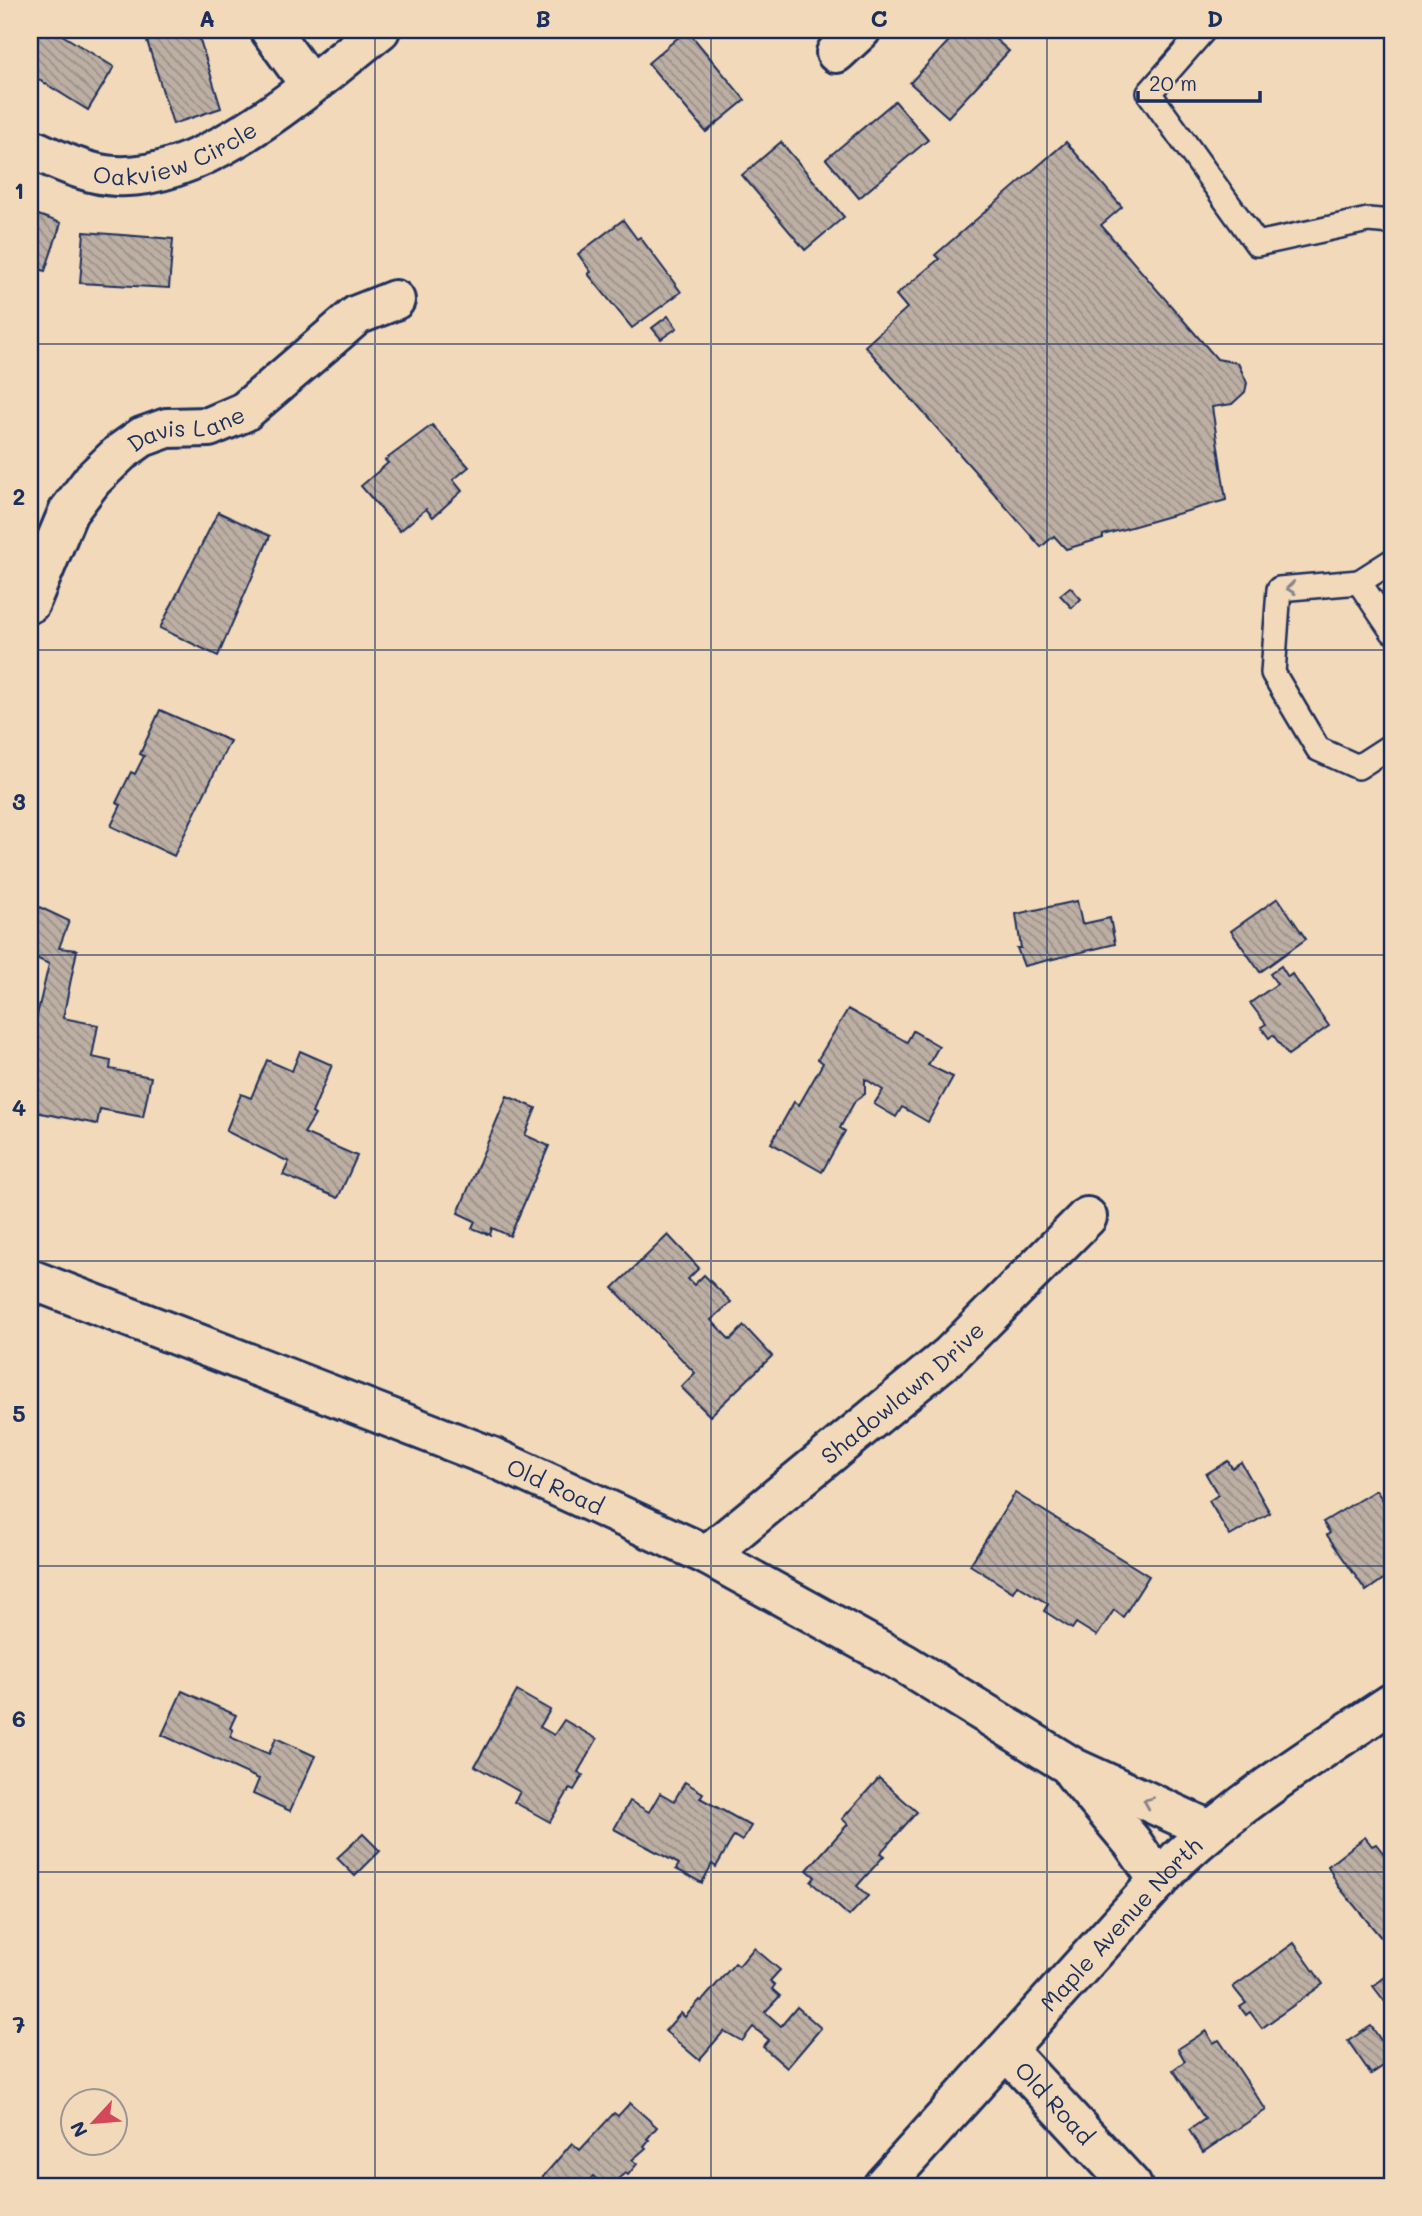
<svg xmlns="http://www.w3.org/2000/svg" width="1422" height="2216" font-family="Mali,sans-serif">
<defs>
<pattern id="building-back-hatch" width="6" height="6" patternUnits="userSpaceOnUse" patternTransform="scale(1.75)"><rect width="6" height="6" fill="#bdafa3"/><path d="M-1 5l2 2M0 0l6 6M5-1l2 2" fill="none" stroke="#998f88"/></pattern>
</defs>
<rect width="100%" height="100%" fill="#f2d9b9"/>
<filter id="ink" filterUnits="userSpaceOnUse"><feTurbulence type="fractalNoise" baseFrequency=".0143" numOctaves="2"/><feDisplacementMap in="SourceGraphic" scale="14" xChannelSelector="R" yChannelSelector="G"/><feConvolveMatrix kernelMatrix="1 2 1 2 8 2 1 2 1" color-interpolation-filters="sRGB"/></filter>
<g filter="url(#ink)">
<g fill="url(#building-back-hatch)" stroke="#1b2f5e" stroke-width="2">
<path d="M37,30H54L114,67L88,110L30,74V42Z"/>
<path d="M182,30H197L221,108L173,124L147,41Z"/>
<path d="M687,30L745,100L706,132L648,63Z"/>
<path d="M959,30H985L1009,51L948,117L910,83Z"/>
<path d="M895,101L928,140L859,198L826,159Z"/>
<path d="M781,142L844,217L805,250L742,175Z"/>
<path d="M1066,142L1122,207L1101,225L1217,359L1238,363L1247,383L1245,392L1232,404L1212,407L1226,500L1103,535V538L1066,549L1054,536L1041,547L865,346L907,308L896,295L939,259L935,255Z"/>
<path d="M30,212L61,223L45,271L30,266Z"/>
<path d="M623,220L637,239L640,237L681,292L632,328L588,274L591,272L578,254Z"/>
<path d="M84,232L173,239L169,288L80,283Z"/>
<path d="M668,316L677,328L661,339L652,328Z"/>
<path d="M432,425L469,467L453,480L462,491L433,517L426,509L400,531L361,486L388,463L385,460Z"/>
<path d="M218,512L270,536L218,656L160,628Z"/>
<path d="M1070,587L1081,599L1072,608L1060,595Z"/>
<path d="M160,710L230,741L174,856L111,826L121,805L116,803L131,772L135,774L144,756L140,754Z"/>
<path d="M1278,898L1306,939L1260,972L1231,931Z"/>
<path d="M1077,901L1082,924L1110,918L1115,944L1024,966L1017,948H1021L1016,914Z"/>
<path d="M35,905L69,921L59,948L77,950L63,1018L98,1025L92,1057L111,1061L110,1069L151,1077L143,1117L100,1109L97,1124L30,1111V1045L49,964L30,955V917Z"/>
<path d="M1281,966L1288,977L1292,974L1329,1026L1288,1055L1273,1035L1269,1038L1261,1027L1266,1024L1250,1003L1277,984L1270,974Z"/>
<path d="M848,1009L907,1042L913,1031L939,1046L928,1065L953,1077L928,1122L902,1107L896,1117L874,1104L883,1090L865,1079V1094L855,1101L840,1128L845,1131L822,1172L771,1143L794,1102L799,1105L823,1063L818,1059Z"/>
<path d="M300,1051L332,1065L312,1113L315,1115L304,1133L357,1156L338,1198L283,1175L289,1162L226,1131L241,1094L251,1098L267,1060L292,1071Z"/>
<path d="M507,1096L536,1108L525,1135L549,1146L510,1236L492,1228L490,1235L472,1228L475,1221L458,1213Z"/>
<path d="M668,1235L699,1268L688,1279L694,1285L704,1275L731,1302L711,1320L730,1340L744,1326L772,1356L710,1416L681,1387L695,1373L613,1288Z"/>
<path d="M1228,1461L1232,1468L1241,1462L1270,1513L1230,1536L1209,1501L1218,1495L1206,1474Z"/>
<path d="M1376,1490L1392,1514V1573L1366,1591L1327,1535L1330,1533L1323,1522Z"/>
<path d="M1015,1493L1149,1576L1123,1617L1114,1610L1097,1636L1076,1623L1072,1629L1044,1611L1048,1604L1017,1585L1013,1592L970,1565Z"/>
<path d="M182,1691L236,1715L230,1728L233,1730L230,1737L269,1754L276,1738L315,1756L290,1811L253,1794L259,1779L162,1735Z"/>
<path d="M517,1691L550,1710L540,1727L554,1735L564,1720L597,1739L578,1772L583,1775L574,1790L570,1788L550,1822L514,1802L520,1792L475,1766Z"/>
<path d="M879,1778L917,1812L880,1853L884,1856L857,1886L868,1896L849,1916L811,1882L815,1877L807,1870L848,1824L842,1819Z"/>
<path d="M685,1782L703,1793L700,1798L751,1826L742,1841L734,1836L716,1867L712,1864L702,1883L676,1869L679,1864L614,1829L630,1801L649,1812L660,1793L674,1801Z"/>
<path d="M363,1834L380,1851L355,1876L337,1858Z"/>
<path d="M1365,1837L1372,1846L1376,1844L1392,1864V1933L1383,1940L1338,1886L1328,1866Z"/>
<path d="M1294,1943L1323,1984L1262,2028L1250,2012L1246,2015L1240,2007L1246,2003L1233,1987Z"/>
<path d="M754,1948L780,1970L770,1981L775,1985L772,1989L780,1996L765,2012L781,2026L797,2007L821,2028L787,2068L763,2047L769,2040L753,2027L742,2041L724,2031L699,2060L665,2031L681,2013L685,2017L700,2000L702,2001L735,1963L739,1966Z"/>
<path d="M1392,1972V2011L1373,1986Z"/>
<path d="M1371,2026L1392,2056V2060L1371,2074L1348,2041Z"/>
<path d="M1206,2031L1213,2043L1219,2040L1266,2110L1203,2152L1189,2130L1205,2119L1173,2070L1185,2061L1178,2049Z"/>
<path d="M630,2103L657,2127L647,2139L649,2140L644,2146L646,2148L632,2160L637,2164L628,2175L625,2173L610,2186H604L593,2176L585,2186H535L572,2143L580,2150L614,2113L618,2116Z"/>
</g>
<g fill="none" stroke-linecap="round" stroke-linejoin="round">
<g stroke="#1b2f5e" stroke-width="28">
<g id="service">
<path d="M1204,30L1149,93L1257,244L1368,220L1392,222"/>
<path d="M1392,561L1359,582L1392,631"/>
<path d="M1359,582L1279,589L1273,673L1318,749L1358,767L1392,745"/>
</g>
</g>
<g stroke="#1b2f5e" stroke-width="44">
<g id="minor">
<path d="M270,30L310,85"/>
<path d="M836,53L861,30"/>
<path id="s1" d="M30,148C56,159 87,175 116,176C207,181 312,83 380,30"/>
<path id="s2" d="M30,603L68,512L93,479L121,452L142,437L167,428L209,427L244,412L357,315L395,300"/>
<path id="s3" d="M30,1279L492,1457L707,1555L905,1664L1074,1768L1210,1830"/>
<path id="s4" d="M707,1555L950,1355L1087,1217"/>
<path d="M1074,1773L1132,1842L1159,1881"/>
<path id="s5" d="M1006,2050L1132,2186"/>
<path id="s6" d="M883,2186L1178,1859C1243,1799 1318,1752 1392,1703"/>
</g>
</g>
<use href="#service" stroke="#f2d9b9" stroke-width="23"/>
<use href="#minor" stroke="#f2d9b9" stroke-width="38"/>
</g>
<defs><path id="oneway-chevron" d="M-2-3.5L2.5 0L-2 3.5" fill="none" stroke-width="1.6" stroke-linecap="round" stroke-linejoin="round" transform="scale(1.75)"/></defs>
<g stroke="#86848c">
<use href="#oneway-chevron" transform="translate(1291 588) rotate(174)"/>
<use href="#oneway-chevron" transform="translate(1148 1802) rotate(-157)"/>
</g>
</g>
<path fill="none" stroke="#1b2f5e" stroke-width="2" stroke-opacity="0.55" d="M375,30V2186M711,30V2186M1047,30V2186M30,344H1392M30,650H1392M30,955H1392M30,1261H1392M30,1566H1392M30,1872H1392"/>
<g text-anchor="middle" dominant-baseline="central" stroke-width="7" stroke-linejoin="round" paint-order="stroke">
<g font-size="23" fill="#1b2f5e" stroke="#f2d9b9">
<text stroke="none"><textPath href="#s1" startOffset="154">Oakview Circle</textPath></text>
<text stroke="none"><textPath href="#s2" startOffset="250">Davis Lane</textPath></text>
<text stroke="none"><textPath href="#s4" startOffset="254">Shadowlawn Drive</textPath></text>
<text stroke="none"><textPath href="#s3" startOffset="565">Old Road</textPath></text>
<text stroke="none"><textPath href="#s6" startOffset="354">Maple Avenue North</textPath></text>
<text stroke="none"><textPath href="#s5" startOffset="72">Old Road</textPath></text>
</g>
</g>
<rect width="1422" height="2216" fill="none" stroke="#f2d9b9" stroke-width="77"/>
<g transform="translate(94 2122) rotate(244)"><circle r="33" fill="#f2d9b9" stroke="#9c9595" stroke-width="2"/>
<path d="M0-5L12 26L0 18L-12 26Z" fill="#d1495b"/>
<text y="-10" font-size="19" font-weight="bold" text-anchor="middle" fill="#1b2f5e">N</text>
</g>
<path d="M1138 91v10h122v-10" fill="none" stroke="#1b2f5e" stroke-width="3.5"/>
<text x="1149" y="91" font-size="21" fill="#1b2f5e" stroke="#f2d9b9" stroke-width="5" paint-order="stroke">20 m</text>
<rect x="38" y="38" width="1346" height="2140" fill="none" stroke="#1b2f5e" stroke-width="2.5"/>
<g font-size="23" text-anchor="middle" font-weight="bold" fill="#1b2f5e">
<text x="207" y="27">A</text>
<text x="543" y="27">B</text>
<text x="879" y="27">C</text>
<text x="1215" y="27">D</text>
<text x="19" y="199">1</text>
<text x="19" y="505">2</text>
<text x="19" y="810">3</text>
<text x="19" y="1116">4</text>
<text x="19" y="1422">5</text>
<text x="19" y="1727">6</text>
<text x="19" y="2033">7</text>
</g>
</svg>
